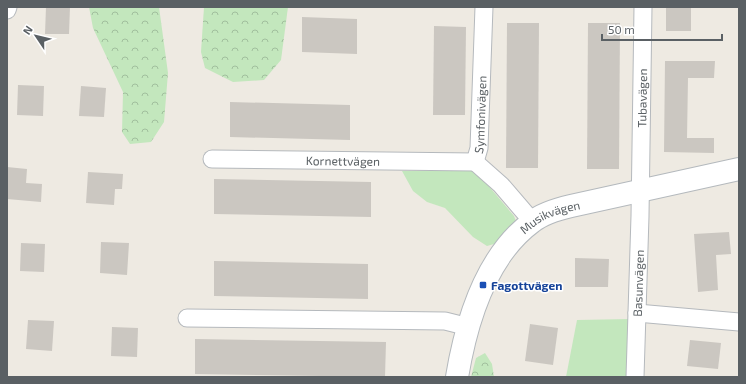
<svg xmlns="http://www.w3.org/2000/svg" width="746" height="384" font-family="'Exo 2',sans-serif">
<defs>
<pattern id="forest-crowns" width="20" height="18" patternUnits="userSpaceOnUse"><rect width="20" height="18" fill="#c3e7bd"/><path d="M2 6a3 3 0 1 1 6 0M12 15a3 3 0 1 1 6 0" fill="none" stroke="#a1bf9d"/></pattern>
</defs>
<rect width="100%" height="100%" fill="#eeeae2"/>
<g fill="#c3e7bd">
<path d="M402,171H476L514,216L517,224L501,242L487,246L473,237L445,208L427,202L413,191Z"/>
<path d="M630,319L627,377H566L577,320Z"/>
</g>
<g fill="url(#forest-crowns)">
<path d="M89,7H159L168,73L164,122L151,142L130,144L122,132L123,92L93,28Z"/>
<path d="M204,7H288L281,60L264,80L233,82L205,68L201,52Z"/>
<path d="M485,353L492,364L494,377H471L476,358Z"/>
</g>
<g fill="#cbc7c1">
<path d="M46,7H70L69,34H45Z"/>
<rect x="666" y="7" width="25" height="24"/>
<path d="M302,17L357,19V54L302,52Z"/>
<path d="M507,23H539L538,168H506Z"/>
<path d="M588,23H620L619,169H587Z"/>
<path d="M434,26L466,27L465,115H433Z"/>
<path d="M665,61H715L714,78H688L687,138H714V153L664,152Z"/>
<path d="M18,85L44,86L43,116L17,115Z"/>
<path d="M81,86L106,88L104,117L79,116Z"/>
<path d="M230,102L350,105V140L230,137Z"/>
<path d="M7,167L27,169L26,183L42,184L41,202L7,199Z"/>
<path d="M88,172L123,174L122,189H115L114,205L86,203Z"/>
<path d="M214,179L371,182V217L214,214Z"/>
<path d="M729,232L731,254L716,255L718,290L698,292L694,234Z"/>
<path d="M101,242L129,243L127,275L100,273Z"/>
<path d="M21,243L45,244L44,272L20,271Z"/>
<path d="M575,258L609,259L608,287H575Z"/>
<path d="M214,261L368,264V299L214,296Z"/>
<path d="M28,320L54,321L52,351L26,349Z"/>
<path d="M530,324L558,328L553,365L525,361Z"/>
<path d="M112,327L138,328L137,357L111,356Z"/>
<path d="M195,339L386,342L385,377L195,374Z"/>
<path d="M690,340L721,343L718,369L687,366Z"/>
</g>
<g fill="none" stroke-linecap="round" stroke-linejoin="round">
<g stroke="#b5b9bd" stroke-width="19">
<g id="street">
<path d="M7,10L8,7"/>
<path id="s1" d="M212,159L475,162"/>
<path id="s2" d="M475,162L479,148L484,7"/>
<path d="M475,162L501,185L532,221"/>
<path d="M637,313L739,322"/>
<path d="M187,318L445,321L469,327"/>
<path id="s3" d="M635,377L640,216L643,7"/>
</g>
</g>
<g stroke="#b4b9bd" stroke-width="24">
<g id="secondary">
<path id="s4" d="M457,377C466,323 486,256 532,222C543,213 558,209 571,206L739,169"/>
</g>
</g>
<use href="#street" stroke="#fff" stroke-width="17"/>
<use href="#secondary" stroke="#fff" stroke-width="22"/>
</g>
<rect fill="#1a4fb4" stroke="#fff" stroke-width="1.5" x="479" y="281" width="8" height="8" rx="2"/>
<g text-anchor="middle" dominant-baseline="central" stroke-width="3" stroke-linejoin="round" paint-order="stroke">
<g font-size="12" fill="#5a6064" stroke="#fff">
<text stroke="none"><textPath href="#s3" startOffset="279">Tubavägen</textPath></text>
<text stroke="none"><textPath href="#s2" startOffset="48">Symfonivägen</textPath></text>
<text stroke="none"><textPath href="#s1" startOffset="131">Kornettvägen</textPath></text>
<text stroke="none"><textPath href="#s4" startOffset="195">Musikvägen</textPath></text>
<text stroke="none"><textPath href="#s3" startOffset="94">Basunvägen</textPath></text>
</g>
<g font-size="12" font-weight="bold" fill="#164399" stroke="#fff" text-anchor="start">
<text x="491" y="285">Fagottvägen</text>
</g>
</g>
<rect width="746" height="384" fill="none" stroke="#5a6064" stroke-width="16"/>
<g transform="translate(36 36) rotate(305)" stroke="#ffffff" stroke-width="3" paint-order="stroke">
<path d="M0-3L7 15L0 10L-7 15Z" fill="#5a6064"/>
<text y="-6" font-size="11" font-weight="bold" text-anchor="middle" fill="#5a6064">N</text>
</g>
<path d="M602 34v6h120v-6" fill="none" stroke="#5a6064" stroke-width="2"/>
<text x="608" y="34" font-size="12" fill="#5a6064" stroke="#ffffff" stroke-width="3" paint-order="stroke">50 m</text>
</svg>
